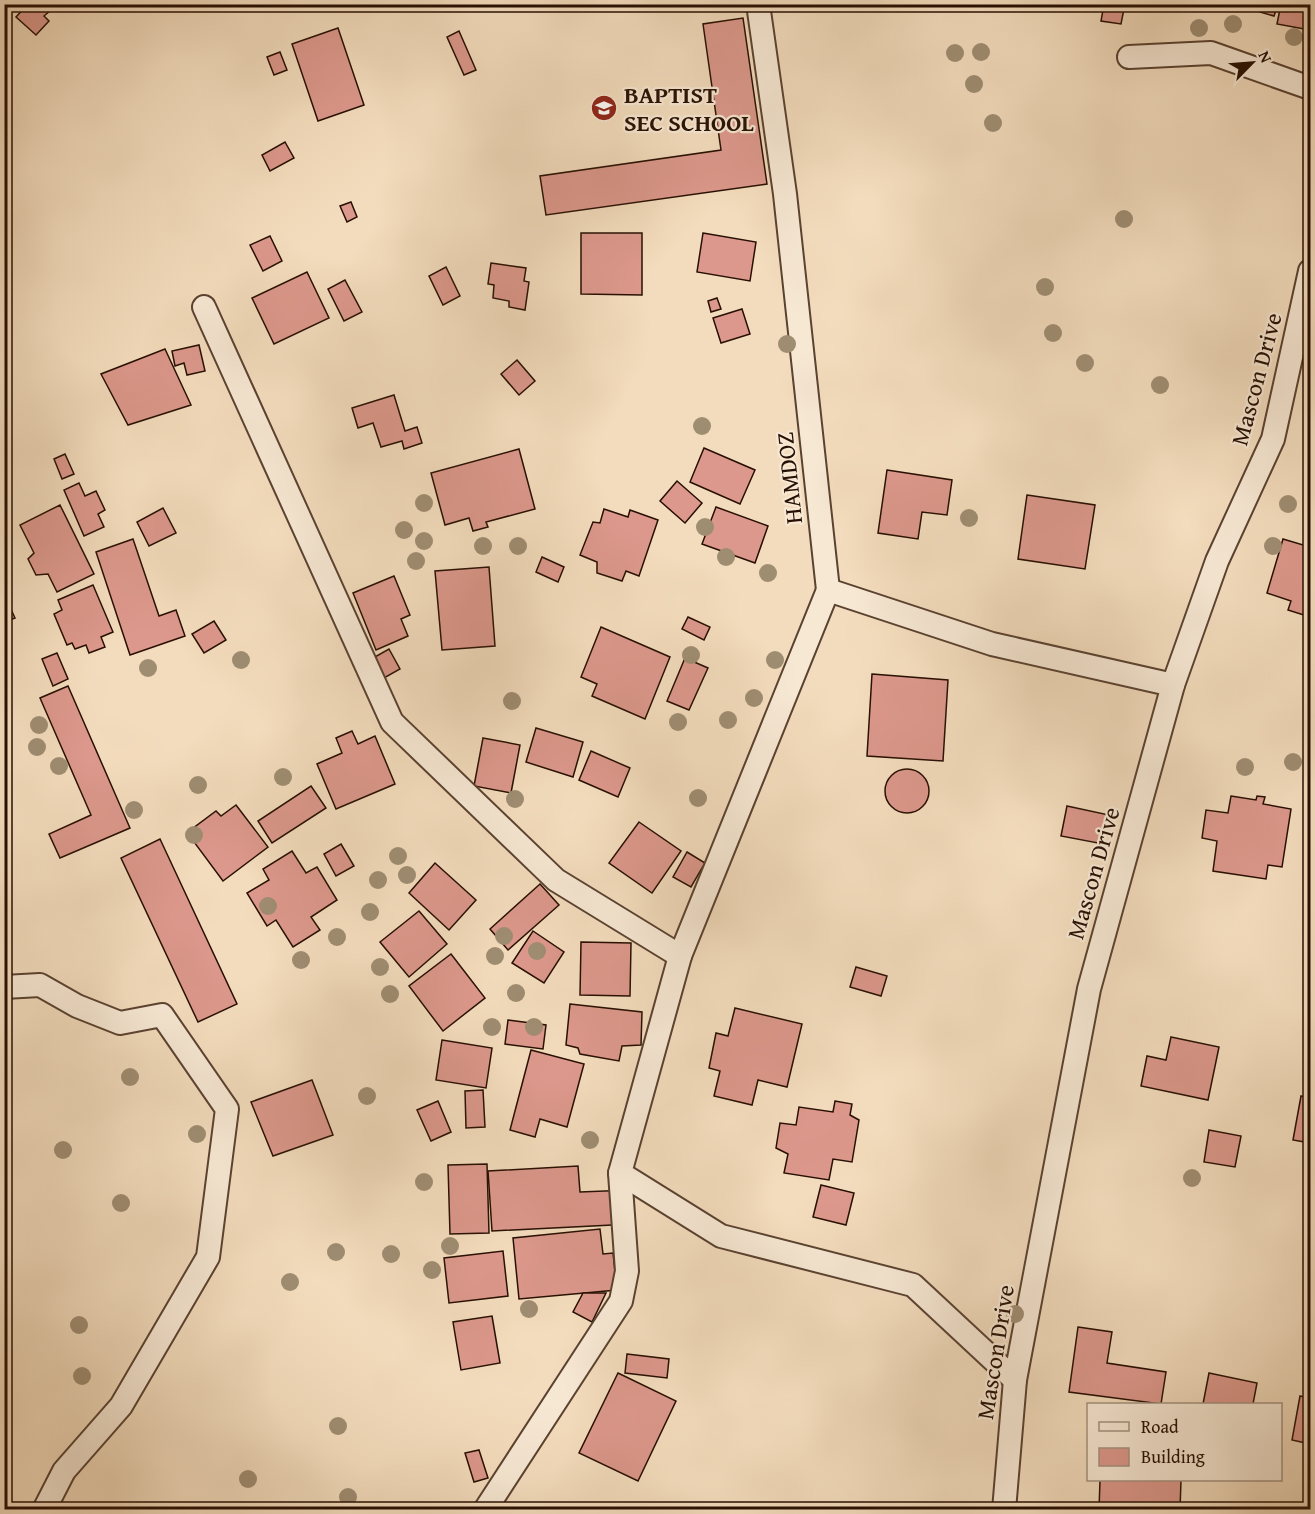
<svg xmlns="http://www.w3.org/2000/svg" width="1315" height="1514" font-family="'Gentium Book Plus',serif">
<rect width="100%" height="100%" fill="#f3dcbd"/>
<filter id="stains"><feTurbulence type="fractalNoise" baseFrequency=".00333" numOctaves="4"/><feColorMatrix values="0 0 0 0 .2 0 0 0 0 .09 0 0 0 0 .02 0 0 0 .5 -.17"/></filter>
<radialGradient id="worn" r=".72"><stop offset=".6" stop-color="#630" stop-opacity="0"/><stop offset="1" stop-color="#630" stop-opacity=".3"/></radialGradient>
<g fill="#dc988c" stroke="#270f02" stroke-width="1.5">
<path d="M28,4H45L51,10L44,16L49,21L36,35L16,17Z"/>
<path d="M1104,4H1125L1121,24L1101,21Z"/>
<path d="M1221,4H1238L1236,11Z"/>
<path d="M1262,4H1278L1274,16L1260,12Z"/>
<path d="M1281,4H1310V30L1277,24Z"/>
<path d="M743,18L767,184L546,215L540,176L721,150L703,24Z"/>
<path d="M338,28L364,105L318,121L292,44Z"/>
<path d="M459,31L476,70L464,75L447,37Z"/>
<path d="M280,52L287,70L274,75L267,57Z"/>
<path d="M285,142L294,158L270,171L262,155Z"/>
<path d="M351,202L357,217L347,222L340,206Z"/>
<path d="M581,233H642V295L581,294Z"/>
<path d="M703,233L756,242L750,281L697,272Z"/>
<path d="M270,236L282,261L263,271L250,245Z"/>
<path d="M491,263L526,268L524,281L529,282L525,310L509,307V301L493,298L494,285L488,284Z"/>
<path d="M446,267L460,296L443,305L429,276Z"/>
<path d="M307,272L329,318L274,344L252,298Z"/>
<path d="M345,280L362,312L344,321L328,289Z"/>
<path d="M717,298L721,309L711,312L708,301Z"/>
<path d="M742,309L750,334L721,343L713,318Z"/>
<path d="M199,345L205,371L187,375L184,363L175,366L172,351Z"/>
<path d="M165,349L191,405L128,425L101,374Z"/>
<path d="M517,360L535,381L519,395L501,374Z"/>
<path d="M394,395L405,431L417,427L422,443L404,449L402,441L381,447L373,423L358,428L352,408Z"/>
<path d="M704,448L755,470L740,504L690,482Z"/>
<path d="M519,449L535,509L486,522L488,527L473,531L469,518L445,525L431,473Z"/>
<path d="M65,454L74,474L62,479L54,459Z"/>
<path d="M887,470L952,480L947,515L922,512L918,539L878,533Z"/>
<path d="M677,481L702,503L685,523L660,501Z"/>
<path d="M79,483L85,496L96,491L105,510L98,514L104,527L84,536L64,490Z"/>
<path d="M1027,495L1095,505L1085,569L1018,559Z"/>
<path d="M60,505L94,574L57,592L48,574L36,575L28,559L34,553L20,525Z"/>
<path d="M716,507L768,526L755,563L702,544Z"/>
<path d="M163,508L176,533L149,546L137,522Z"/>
<path d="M604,509L628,517L630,510L658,520L639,576L626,571L622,581L597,573V562L580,555L593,522L600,523Z"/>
<path d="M133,539L159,616L176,610L185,636L130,655L96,552Z"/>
<path d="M1283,539L1310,547V617L1288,610L1291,601L1267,593Z"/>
<path d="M542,557L564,567L558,582L536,572Z"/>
<path d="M489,567L495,646L442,650L435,571Z"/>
<path d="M394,576L410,615L401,619L408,636L376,650L353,593Z"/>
<path d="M93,585L113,632L101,637L105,647L89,653L86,645L75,649L72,643L67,645L54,614L62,610L58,600Z"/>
<path d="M4,594L15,618L4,622Z"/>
<path d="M688,617L710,627L704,640L682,629Z"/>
<path d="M214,621L226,640L204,653L192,634Z"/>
<path d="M601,627L670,657L645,719L592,696L597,684L581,677Z"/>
<path d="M389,649L400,669L384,678L373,658Z"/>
<path d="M57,653L68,679L53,686L42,659Z"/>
<path d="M685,658L708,668L689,710L667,701Z"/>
<path d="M872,674L948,680L943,761L867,756Z"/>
<path d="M68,686L130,828L60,858L49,834L91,815L40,698Z"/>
<path d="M536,728L583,742L573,777L526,762Z"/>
<path d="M352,731L358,744L375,736L395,784L336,809L317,764L342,753L336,738Z"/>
<path d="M483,738L520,745L511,793L474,786Z"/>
<path d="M591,751L630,768L618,797L579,780Z"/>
<circle cx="907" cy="791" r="22"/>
<path d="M311,786L326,808L272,843L258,821Z"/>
<path d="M1231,796L1256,800L1257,796L1265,797L1263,804L1291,809L1282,867L1268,865L1266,879L1213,871L1217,841L1202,838L1206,810L1228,813Z"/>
<path d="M236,805L268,847L223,881L194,842L199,838L192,829L216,811L221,816Z"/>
<path d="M1067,806L1109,815L1103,844L1061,836Z"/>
<path d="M639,822L681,851L652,893L609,863Z"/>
<path d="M160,839L237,1004L198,1022L121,858Z"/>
<path d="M341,844L354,866L336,876L324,854Z"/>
<path d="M292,851L306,873L317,867L337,900L311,917L320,930L293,947L276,920L267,926L247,893L269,880L263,869Z"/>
<path d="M687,852L705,863L691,887L673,877Z"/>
<path d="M435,863L476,900L449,930L409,893Z"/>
<path d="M540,884L559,905L508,950L490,929Z"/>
<path d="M419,911L447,944L409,977L380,942Z"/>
<path d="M533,931L564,952L544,983L512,963Z"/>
<path d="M581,942L631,943L630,996L580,995Z"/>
<path d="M451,954L485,998L443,1031L409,986Z"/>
<path d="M856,967L887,976L881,996L850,987Z"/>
<path d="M570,1004L642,1012L641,1045L622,1046L619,1061L580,1054L578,1048L566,1045Z"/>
<path d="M735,1008L802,1024L787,1087L758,1080L752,1105L714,1096L720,1071L709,1068L716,1033L728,1036Z"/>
<path d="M508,1020L546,1025L543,1049L505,1044Z"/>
<path d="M1171,1037L1219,1047L1208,1100L1141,1086L1147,1056L1166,1060Z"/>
<path d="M442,1040L492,1048L486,1088L436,1080Z"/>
<path d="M531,1050L584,1064L567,1127L540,1119L535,1137L510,1130Z"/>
<path d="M312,1080L333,1135L273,1156L251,1102Z"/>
<path d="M483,1090L485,1127L466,1128L465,1091Z"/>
<path d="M1301,1096L1310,1098V1143L1293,1140Z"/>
<path d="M438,1101L451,1132L431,1141L417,1110Z"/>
<path d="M835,1101L852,1104L850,1115L859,1120L852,1162L833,1159L829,1180L784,1173L788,1154L776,1148L780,1123L796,1125L799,1107L833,1112Z"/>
<path d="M1209,1130L1241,1136L1235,1167L1204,1162Z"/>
<path d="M487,1164L489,1233L450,1234L448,1165Z"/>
<path d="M578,1166L580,1192L630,1190L632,1224L492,1231L488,1171Z"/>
<path d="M821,1185L854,1193L846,1225L813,1217Z"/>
<path d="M600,1229L603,1254L613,1253L617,1290L519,1299L513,1238Z"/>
<path d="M503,1251L508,1296L449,1303L444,1258Z"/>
<path d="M583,1293H606L592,1322L573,1312Z"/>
<path d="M492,1316L500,1363L461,1370L453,1322Z"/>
<path d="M1078,1327L1112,1332L1107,1363L1166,1372L1161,1404L1069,1392Z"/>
<path d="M627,1354L669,1359L667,1378L625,1373Z"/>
<path d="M618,1373L676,1401L638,1481L579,1453Z"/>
<path d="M1209,1373L1257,1383L1253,1404H1203Z"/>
<path d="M1300,1396L1310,1398V1444L1292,1440Z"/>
<path d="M479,1450L488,1478L474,1482L465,1453Z"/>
<path d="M1100,1480H1181L1180,1510H1099Z"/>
</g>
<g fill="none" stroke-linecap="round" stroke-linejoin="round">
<g stroke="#5a4231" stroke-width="26">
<g id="minor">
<path d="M758,4L785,194L828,590L992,644L1173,685"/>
<path d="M1129,57L1211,53L1310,88"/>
<path d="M204,307L392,722L556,880L680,956"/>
<path d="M828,590L680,956L620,1173L721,1236L913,1285L1015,1380"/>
<path d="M4,987L40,985L77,1006L120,1023L162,1015L227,1109L208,1257L121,1406L64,1471L44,1510"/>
<path d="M485,1510L621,1301L627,1271L620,1173"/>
<path d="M1004,1510L1015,1380L1089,989L1173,685L1217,561L1273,439L1310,271"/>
</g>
</g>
<use href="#minor" stroke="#f7e8d4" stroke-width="22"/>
</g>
<g fill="#9f8d72">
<circle cx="1233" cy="24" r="9"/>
<circle cx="1199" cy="28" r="9"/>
<circle cx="1294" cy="37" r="9"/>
<circle cx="981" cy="52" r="9"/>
<circle cx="955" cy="53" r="9"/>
<circle cx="974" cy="84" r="9"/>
<circle cx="993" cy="123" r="9"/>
<circle cx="1124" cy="219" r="9"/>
<circle cx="1045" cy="287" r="9"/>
<circle cx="1053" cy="333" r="9"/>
<circle cx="787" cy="344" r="9"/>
<circle cx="1085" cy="363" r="9"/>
<circle cx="1160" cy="385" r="9"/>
<circle cx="702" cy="426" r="9"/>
<circle cx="424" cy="503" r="9"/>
<circle cx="1288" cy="504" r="9"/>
<circle cx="969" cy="518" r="9"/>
<circle cx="705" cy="527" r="9"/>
<circle cx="404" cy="530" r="9"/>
<circle cx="424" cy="541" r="9"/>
<circle cx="483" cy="546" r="9"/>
<circle cx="518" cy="546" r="9"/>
<circle cx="1273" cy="546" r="9"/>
<circle cx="726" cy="557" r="9"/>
<circle cx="416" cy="561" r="9"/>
<circle cx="768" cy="573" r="9"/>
<circle cx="691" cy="655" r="9"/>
<circle cx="241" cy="660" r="9"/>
<circle cx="775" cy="660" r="9"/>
<circle cx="148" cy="668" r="9"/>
<circle cx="754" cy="698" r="9"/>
<circle cx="512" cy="701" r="9"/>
<circle cx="728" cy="720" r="9"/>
<circle cx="678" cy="722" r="9"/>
<circle cx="39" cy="725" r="9"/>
<circle cx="37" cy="747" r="9"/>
<circle cx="1293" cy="762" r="9"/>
<circle cx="59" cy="766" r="9"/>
<circle cx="1245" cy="767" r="9"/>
<circle cx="283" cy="777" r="9"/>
<circle cx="198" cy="785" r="9"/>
<circle cx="698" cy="798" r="9"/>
<circle cx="515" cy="799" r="9"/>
<circle cx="134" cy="810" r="9"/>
<circle cx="194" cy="835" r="9"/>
<circle cx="398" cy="856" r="9"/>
<circle cx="407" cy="875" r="9"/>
<circle cx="378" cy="880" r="9"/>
<circle cx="268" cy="906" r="9"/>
<circle cx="370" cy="912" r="9"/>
<circle cx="504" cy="936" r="9"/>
<circle cx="337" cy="937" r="9"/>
<circle cx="537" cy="951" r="9"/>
<circle cx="495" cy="956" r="9"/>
<circle cx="301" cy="960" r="9"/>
<circle cx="380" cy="967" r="9"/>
<circle cx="516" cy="993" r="9"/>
<circle cx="390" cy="994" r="9"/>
<circle cx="492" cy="1027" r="9"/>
<circle cx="534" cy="1027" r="9"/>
<circle cx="130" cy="1077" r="9"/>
<circle cx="367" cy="1096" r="9"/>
<circle cx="197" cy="1134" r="9"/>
<circle cx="590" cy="1140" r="9"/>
<circle cx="63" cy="1150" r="9"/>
<circle cx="1192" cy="1178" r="9"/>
<circle cx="424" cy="1182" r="9"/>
<circle cx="121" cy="1203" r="9"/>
<circle cx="450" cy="1246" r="9"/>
<circle cx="336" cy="1252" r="9"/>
<circle cx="391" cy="1254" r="9"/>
<circle cx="432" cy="1270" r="9"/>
<circle cx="290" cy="1282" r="9"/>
<circle cx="529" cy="1309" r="9"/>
<circle cx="1015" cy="1314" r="9"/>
<circle cx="79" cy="1325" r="9"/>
<circle cx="82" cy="1376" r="9"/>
<circle cx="338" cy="1426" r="9"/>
<circle cx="248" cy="1479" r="9"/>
<circle cx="348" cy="1497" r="9"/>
</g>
<defs>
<g id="school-disc" transform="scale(1.35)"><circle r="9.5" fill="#8f2418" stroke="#f7e8d4"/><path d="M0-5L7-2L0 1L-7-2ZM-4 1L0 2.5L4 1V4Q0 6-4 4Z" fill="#fff"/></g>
</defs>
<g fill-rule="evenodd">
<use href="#school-disc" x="604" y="108"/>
</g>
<g text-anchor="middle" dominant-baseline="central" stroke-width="4.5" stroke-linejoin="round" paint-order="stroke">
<g font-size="24" font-weight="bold" fill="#270f02" stroke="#f7e8d4" text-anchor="start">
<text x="624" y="94">BAPTIST<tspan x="624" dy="28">SEC SCHOOL</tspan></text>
</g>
<g font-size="24" fill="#270f02" stroke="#f7e8d4">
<text transform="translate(1256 379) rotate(-75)">Mascon Drive</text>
<text transform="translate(789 478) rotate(-96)">HAMDOZ</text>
<text transform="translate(1093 873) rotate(-74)">Mascon Drive</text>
<text transform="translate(995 1352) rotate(-81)">Mascon Drive</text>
</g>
</g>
<rect width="1315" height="1514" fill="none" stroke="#f3dcbd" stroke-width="24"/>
<rect x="6" y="6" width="1303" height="1502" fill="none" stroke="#270f02" stroke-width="3"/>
<rect x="12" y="12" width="1291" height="1490" fill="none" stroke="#270f02" stroke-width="1.5"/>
<rect x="1087" y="1403" width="195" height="78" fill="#f7e8d4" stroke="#a49180" stroke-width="1.5"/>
<rect x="1099" y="1422" width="30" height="9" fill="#f7e8d4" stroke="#a49180" stroke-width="1.5"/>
<text x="1141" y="1433" font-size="18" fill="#270f02">Road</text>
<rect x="1099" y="1448" width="30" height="18" fill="#dc988c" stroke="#a49180" stroke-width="1.5"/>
<text x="1141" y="1463" font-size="18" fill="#270f02">Building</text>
<g transform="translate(1252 63) rotate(65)" stroke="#f7e8d4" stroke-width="4.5" paint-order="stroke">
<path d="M0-4.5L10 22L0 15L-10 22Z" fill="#270f02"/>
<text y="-9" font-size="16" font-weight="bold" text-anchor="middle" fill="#270f02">N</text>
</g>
<rect width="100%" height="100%" filter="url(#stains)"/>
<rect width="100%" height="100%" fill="url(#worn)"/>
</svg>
